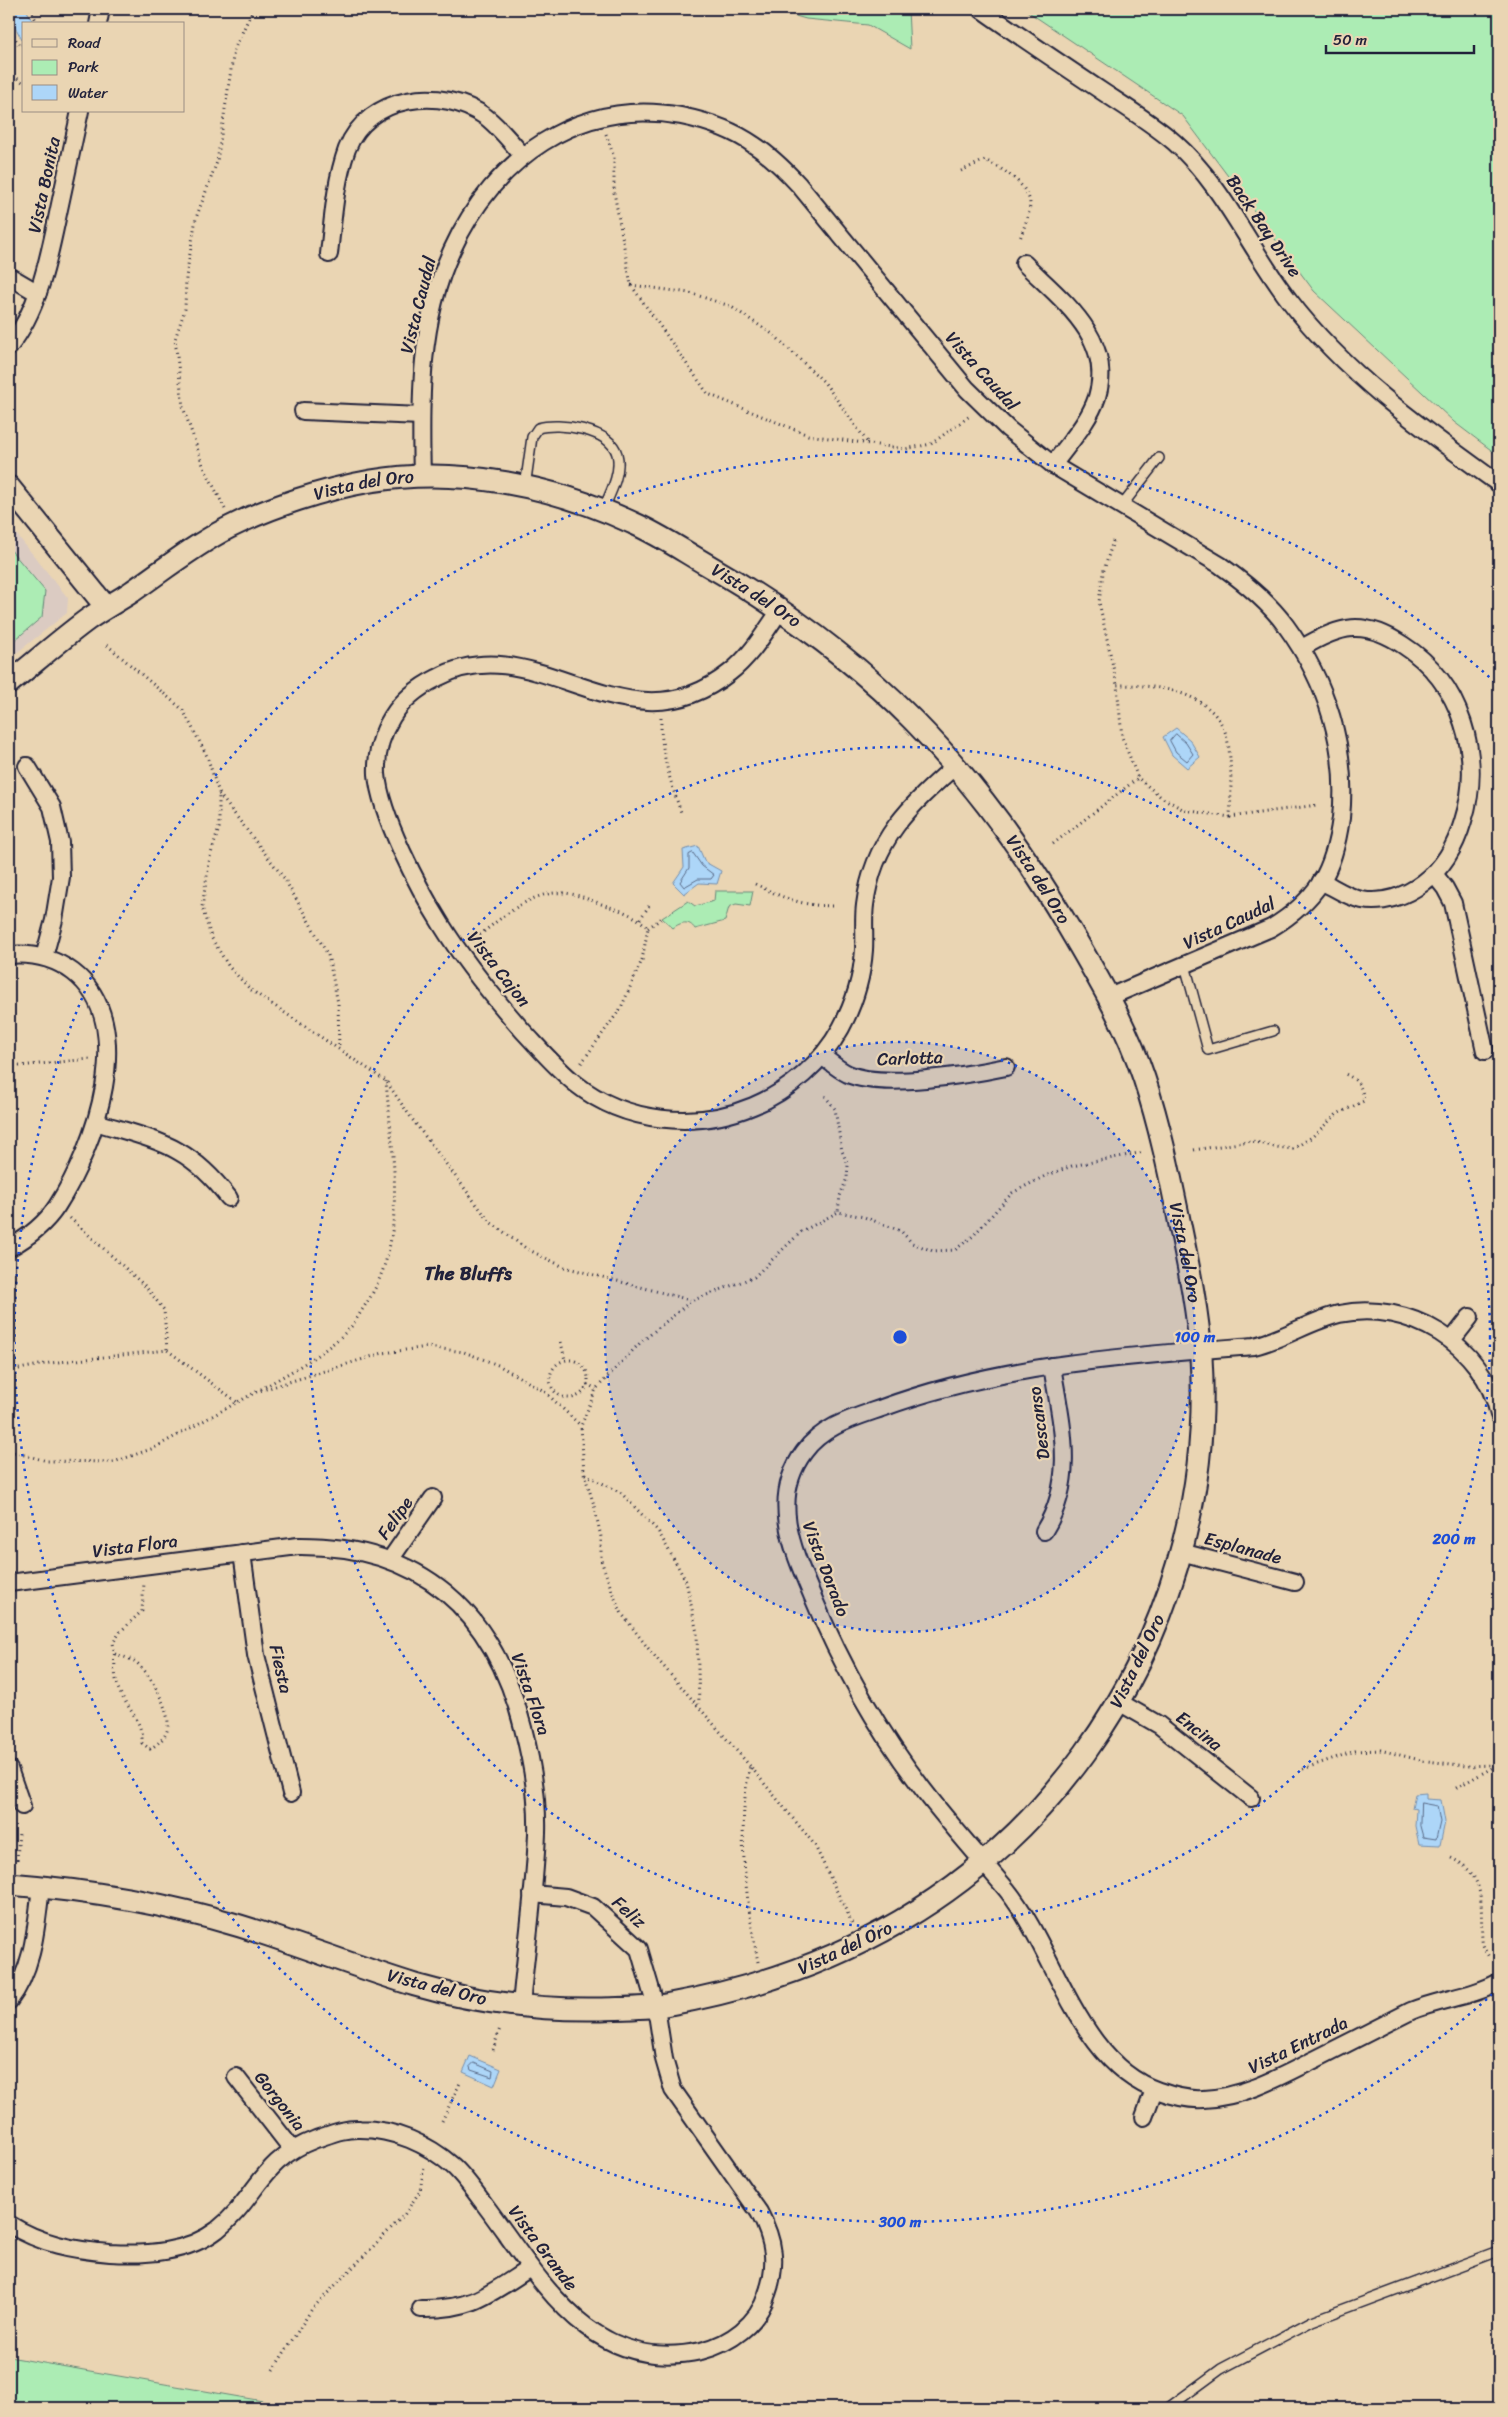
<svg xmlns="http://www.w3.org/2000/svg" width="1508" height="2417" font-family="Sriracha,sans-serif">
<rect width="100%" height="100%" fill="#ead5b3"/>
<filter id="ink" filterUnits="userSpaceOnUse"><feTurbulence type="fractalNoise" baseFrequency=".02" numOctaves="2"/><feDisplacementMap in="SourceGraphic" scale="10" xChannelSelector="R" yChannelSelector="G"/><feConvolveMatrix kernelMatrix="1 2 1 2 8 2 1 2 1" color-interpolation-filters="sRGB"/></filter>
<g filter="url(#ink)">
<path fill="#dbcbc2" d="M9,525L68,598L67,613L9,659Z"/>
<g fill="#acecb4" stroke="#678778">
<path d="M771,9H908L910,49L868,25L806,19Z"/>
<path d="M1024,9H1499V456L1454,422L1314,291L1183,116Z"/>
<path d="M9,548L45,591L42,617L9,645Z"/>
<path d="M715,891H753L750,906L736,904L729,907L725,921L695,929C689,920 681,922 673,928L662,918L688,901L695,906L714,901Z"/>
<path d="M9,2357L303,2408H9Z"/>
</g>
<g fill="#add6f8" stroke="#758eac">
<path d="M9,9H26L34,24H24V39L22,40L9,15Z"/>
<path d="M1176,728L1190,740L1200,757L1187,768L1172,755L1163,737Z"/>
<path d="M698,846L705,862L721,871L717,884L699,883L684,894L673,883L684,867L683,850Z"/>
<path d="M1426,1793V1799L1441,1800L1445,1822L1440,1845L1419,1844L1415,1826L1416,1809L1412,1808L1415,1794Z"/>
<path d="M470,2056L501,2069L494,2086L463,2072Z"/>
</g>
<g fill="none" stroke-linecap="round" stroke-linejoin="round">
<g stroke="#5a6a87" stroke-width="1">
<path d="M1176,734L1186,743L1193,754L1187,761L1176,752L1170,741Z"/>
<path d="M693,853L702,866L714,875L711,879H698L684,887L680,882L689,868V855Z"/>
<path d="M1421,1803L1437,1806L1440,1822L1436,1839L1423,1837L1420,1826Z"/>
<path d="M474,2063L493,2071L492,2077L471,2070L470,2067Z"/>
</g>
<g stroke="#22223b" stroke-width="12">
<g id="service">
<path d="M525,487L532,437L538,428C559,422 610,429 617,454C622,472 610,494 603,510"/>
<path d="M1121,507L1159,458"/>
<path d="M1185,965L1208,1050L1273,1031"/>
<path d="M1168,2408L1221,2369L1312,2321L1499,2251"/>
</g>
</g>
<g stroke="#22223b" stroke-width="20">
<g id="minor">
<path d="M981,9C1022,38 1064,66 1106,94C1129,109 1153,124 1174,142C1224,186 1249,248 1289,300C1346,375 1424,430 1499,484"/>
<path d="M98,24L101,9"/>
<path d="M329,254C333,219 335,182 347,149C368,95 442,85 486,117C500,128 511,142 523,156"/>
<path d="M1024,263C1060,299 1115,338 1097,397C1089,422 1068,444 1053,465"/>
<path d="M9,276L38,293"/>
<path d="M9,347C40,308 49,256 59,209C66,176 73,144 80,111"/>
<path d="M303,411L421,416"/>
<path d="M422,477C420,401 419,321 452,250C493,160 578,97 681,116C706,121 733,130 754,145C771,156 785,170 799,185L967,389L1008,429L1053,465L1220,565C1244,582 1268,601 1286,626C1327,682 1348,749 1341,818C1338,840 1333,863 1321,882C1308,902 1291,916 1271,928L1109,997"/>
<path d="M781,609C765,632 751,656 729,673C624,756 537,624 437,678C419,687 403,699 392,717C382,733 376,754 377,774C380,815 419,889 441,924C465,963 493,997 523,1031C540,1049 556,1068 576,1084C625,1123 696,1130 753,1106C789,1091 822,1063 841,1028C854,1004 862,978 864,950C865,935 863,920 865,905C873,839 910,806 956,765"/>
<path d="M1302,648C1340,625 1364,619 1403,645C1461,682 1484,756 1463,821C1456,845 1443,868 1423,883C1406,896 1383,904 1362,900C1347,897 1335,888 1321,881"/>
<path d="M27,766L52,807L60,842L61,877L54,920L44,957"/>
<path d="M1434,874L1445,888L1453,903L1485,1051"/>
<path d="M9,955C32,953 54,958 73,972C140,1023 94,1149 57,1206C46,1223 27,1238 9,1248"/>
<path d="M822,1056C830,1062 838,1069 848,1074C882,1089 968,1075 1006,1067"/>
<path d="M96,1122C157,1141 188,1144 229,1198"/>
<path d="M1452,1340L1470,1317"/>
<path d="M1499,1415C1484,1345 1409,1299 1339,1314C1310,1321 1284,1339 1254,1346C1128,1356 1001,1364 882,1408C853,1418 823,1426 804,1452C770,1498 792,1548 812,1595C842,1667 881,1736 929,1797C954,1829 981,1859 1007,1890C1056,1951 1079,2065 1159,2091C1173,2096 1188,2100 1203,2099C1245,2097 1280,2077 1316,2059C1348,2043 1379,2027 1411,2011C1440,1999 1472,1997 1499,1982"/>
<path d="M1044,1531C1077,1478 1061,1423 1052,1366"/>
<path d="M1181,1552L1295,1582"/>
<path d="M242,1553L256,1655L291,1793"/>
<path d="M390,1560L433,1498"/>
<path d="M9,1583L298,1546C421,1545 494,1611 523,1728C532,1762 538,1798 537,1833C535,1890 526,1948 521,2006"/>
<path d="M1119,1702L1159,1725L1251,1798"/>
<path d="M9,1769L22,1806"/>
<path d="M9,2001C34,1968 36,1927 41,1887"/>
<path d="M236,2077L292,2149"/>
<path d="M1144,2117L1154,2090"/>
<path d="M9,2224C41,2244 73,2250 110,2253C146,2255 187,2253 217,2230C258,2197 260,2160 316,2139C331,2134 345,2128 360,2129C394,2129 428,2144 453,2166C465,2177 475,2192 485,2205C541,2279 589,2375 701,2351C730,2344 758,2324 767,2294C778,2264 774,2240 759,2212L673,2090L664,2059L656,2007L639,1949L593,1907L566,1897L532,1894"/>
<path d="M421,2309C473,2310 489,2294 530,2268"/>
</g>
</g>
<g stroke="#22223b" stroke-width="25">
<g id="tertiary">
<path d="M9,487L106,607"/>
<path id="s1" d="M9,683C35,662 60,640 87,620C101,610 116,602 130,593C162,571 193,546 228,528C269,507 325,489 371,481C458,466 554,486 633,523C658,534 682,550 706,564C869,657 975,767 1069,928C1097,976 1126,1024 1144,1078C1160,1126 1170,1175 1180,1225C1189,1269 1198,1312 1201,1357C1210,1498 1167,1639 1085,1753C982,1895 836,1975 665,2005C643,2009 620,2008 598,2009C536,2010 474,2002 415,1985C356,1967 299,1944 240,1926C165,1903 87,1890 9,1884"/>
</g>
</g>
<g stroke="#22223b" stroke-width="3" stroke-dasharray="1 4" stroke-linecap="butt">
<path d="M30,9L38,24"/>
<path d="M9,26L19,46L24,44"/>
<path d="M9,73L24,83"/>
<path d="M606,134L614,157V192L631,285L708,394L808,435L905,449L931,444L971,415"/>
<path d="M961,171L985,160C1001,168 1029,184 1030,204C1030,214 1023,229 1020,239"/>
<path d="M631,285L690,293L730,306L774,335L824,382L868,443"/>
<path d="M225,509L203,465L183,407L175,339L185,309L186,277L196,218L217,162L234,50L253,9"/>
<path d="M1113,541L1103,573L1099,602L1117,685"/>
<path d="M107,645L183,710L207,756L219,793V828L210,857L202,907L211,937L229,967L251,990L386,1081L412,1119L490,1222L527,1249L564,1267L690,1300"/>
<path d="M661,718C660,751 671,784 682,815"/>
<path d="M219,794L284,878L328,955L338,1003L339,1049"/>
<path d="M1230,817L1317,805"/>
<path d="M1053,844L1138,778L1161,797L1184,810L1230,817C1231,794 1233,750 1224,729C1206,690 1156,685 1117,685L1122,737L1138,778"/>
<path d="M755,884C783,898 802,906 834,906"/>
<path d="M640,919L649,906"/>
<path d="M648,928L662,918"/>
<path d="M472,941C500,920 533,886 571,894C582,896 593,901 604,905C620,910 636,915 648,928L642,960L621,1008L580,1065"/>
<path d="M9,1067L90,1059"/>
<path d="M825,1096L835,1109L842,1151L848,1165L847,1178L840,1196L838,1212"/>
<path d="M1194,1150L1252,1141L1276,1147L1293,1149L1312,1137L1337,1114L1364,1101C1362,1086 1358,1080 1345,1074"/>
<path d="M9,1211L11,1213"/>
<path d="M70,1218L146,1287L164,1310L167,1350"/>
<path d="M561,1342L565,1360"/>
<circle cx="569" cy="1379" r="19"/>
<path d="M9,1371L50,1363L167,1350L237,1402"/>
<path d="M587,1384L596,1389"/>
<path d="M261,1389C289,1373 326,1353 349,1329C355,1323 359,1314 364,1307C410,1240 392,1157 386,1081"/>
<path d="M9,1451L47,1461L114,1462L154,1448L256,1392L383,1353L428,1347L464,1352L498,1365L544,1391L581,1426"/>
<path d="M585,1474L621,1493L658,1531L686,1581L697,1633L699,1704"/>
<path d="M115,1654C121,1656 128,1658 134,1661C148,1669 169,1708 168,1725C168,1736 158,1744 150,1749L142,1743C143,1720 127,1709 119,1690C113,1676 116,1658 113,1643L120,1632L142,1611L144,1583"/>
<path d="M750,1766L651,1652L622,1614L613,1594L601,1560V1537L594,1505L584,1473L581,1426L596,1389L640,1343L691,1301L754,1277L801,1232L838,1212L864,1217L901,1231L912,1243L933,1251L955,1250L973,1236L1012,1193L1045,1176L1072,1166L1144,1152"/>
<path d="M1303,1769L1355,1751L1380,1750L1420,1760L1466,1766L1494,1765"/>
<path d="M1456,1788L1499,1764"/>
<path d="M1451,1858C1488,1875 1480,1906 1482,1939C1482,1945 1486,1952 1489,1957"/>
<path d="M17,1860L19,1832"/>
<path d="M758,1962C746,1898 736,1830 750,1766L814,1844L853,1925"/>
<path d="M493,2050L500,2028"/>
<path d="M442,2121L460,2083"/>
<path d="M273,2370L312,2309L404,2215L420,2191L424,2167"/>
</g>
<use href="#service" stroke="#ead5b3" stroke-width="9"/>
<use href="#minor" stroke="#ead5b3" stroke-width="16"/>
<use href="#tertiary" stroke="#ead5b3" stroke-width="21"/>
</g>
</g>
<circle cx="900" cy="1337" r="295" fill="#1d4ed8" fill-opacity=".12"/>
<g fill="none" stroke="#1d4ed8" stroke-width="2.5" stroke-dasharray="2.5 5">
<circle cx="900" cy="1337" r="295"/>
<circle cx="900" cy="1337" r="590"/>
<path d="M1498 1989A885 885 0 1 1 1498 685"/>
</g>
<g text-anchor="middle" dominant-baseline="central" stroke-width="4.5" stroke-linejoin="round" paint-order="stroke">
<g font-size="18" fill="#22223b" stroke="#ead5b3">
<text transform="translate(44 185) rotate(-78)">Vista Bonita</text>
<text transform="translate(1264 226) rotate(56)">Back Bay Drive</text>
<text transform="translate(418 305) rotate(-76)">Vista Caudal</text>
<text transform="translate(982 371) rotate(48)">Vista Caudal</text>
<text stroke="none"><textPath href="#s1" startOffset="412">Vista del Oro</textPath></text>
<text stroke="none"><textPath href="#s1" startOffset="832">Vista del Oro</textPath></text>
<text stroke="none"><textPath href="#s1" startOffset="1236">Vista del Oro</textPath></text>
<text transform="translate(1229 923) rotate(-25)">Vista Caudal</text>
<text transform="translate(499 969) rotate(52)">Vista Cajon</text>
<text transform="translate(910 1058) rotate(-2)">Carlotta</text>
<text stroke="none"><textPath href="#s1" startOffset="1641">Vista del Oro</textPath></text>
<text transform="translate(1039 1423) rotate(-97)">Descanso</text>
<text transform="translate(395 1518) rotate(-55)">Felipe</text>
<text transform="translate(135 1546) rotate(-7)">Vista Flora</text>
<text transform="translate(1243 1548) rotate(15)">Esplanade</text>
<text transform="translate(826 1569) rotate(69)">Vista Dorado</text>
<text transform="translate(1137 1661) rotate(-64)">Vista del Oro</text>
<text transform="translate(281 1669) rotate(77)">Fiesta</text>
<text transform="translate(531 1694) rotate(71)">Vista Flora</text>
<text transform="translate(1199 1731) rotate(38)">Encina</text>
<text transform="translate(629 1912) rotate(42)">Feliz</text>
<text transform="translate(845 1948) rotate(-25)">Vista del Oro</text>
<text transform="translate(437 1987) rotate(14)">Vista del Oro</text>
<text transform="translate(1298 2045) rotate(-26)">Vista Entrada</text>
<text transform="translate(280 2101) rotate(52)">Gorgonia</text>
<text transform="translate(543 2248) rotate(53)">Vista Grande</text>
</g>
<g font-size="19" font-weight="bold" fill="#22223b" stroke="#ead5b3">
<text x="468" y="1273">The Bluffs</text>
</g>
</g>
<circle cx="900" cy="1337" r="8" fill="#1d4ed8" stroke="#ead5b3" stroke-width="2.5"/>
<g font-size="15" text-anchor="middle" font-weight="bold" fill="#1d4ed8" stroke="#ead5b3" stroke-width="4.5" stroke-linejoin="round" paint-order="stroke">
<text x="1195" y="1342">100 m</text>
<text x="1454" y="1544">200 m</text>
<text x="900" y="2227">300 m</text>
</g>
<rect width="1508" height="2417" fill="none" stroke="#ead5b3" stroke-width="30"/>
<rect x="15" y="15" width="1478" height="2387" fill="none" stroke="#22223b" stroke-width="2" filter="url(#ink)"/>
<rect x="22" y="22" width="162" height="90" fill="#ead5b3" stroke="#9a8d83"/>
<rect x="32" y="39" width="25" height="8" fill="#ead5b3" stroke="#9a8d83"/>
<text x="68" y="48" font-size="15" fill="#22223b">Road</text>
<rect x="32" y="60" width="25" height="15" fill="#acecb4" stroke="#9a8d83"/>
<text x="68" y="72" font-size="15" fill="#22223b">Park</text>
<rect x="32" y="85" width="25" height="15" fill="#add6f8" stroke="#9a8d83"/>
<text x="68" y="98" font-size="15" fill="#22223b">Water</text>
<path d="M1326 45v8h148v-8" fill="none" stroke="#22223b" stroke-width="2.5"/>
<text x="1333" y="45" font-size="15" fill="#22223b" stroke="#ead5b3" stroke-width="4" paint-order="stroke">50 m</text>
</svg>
